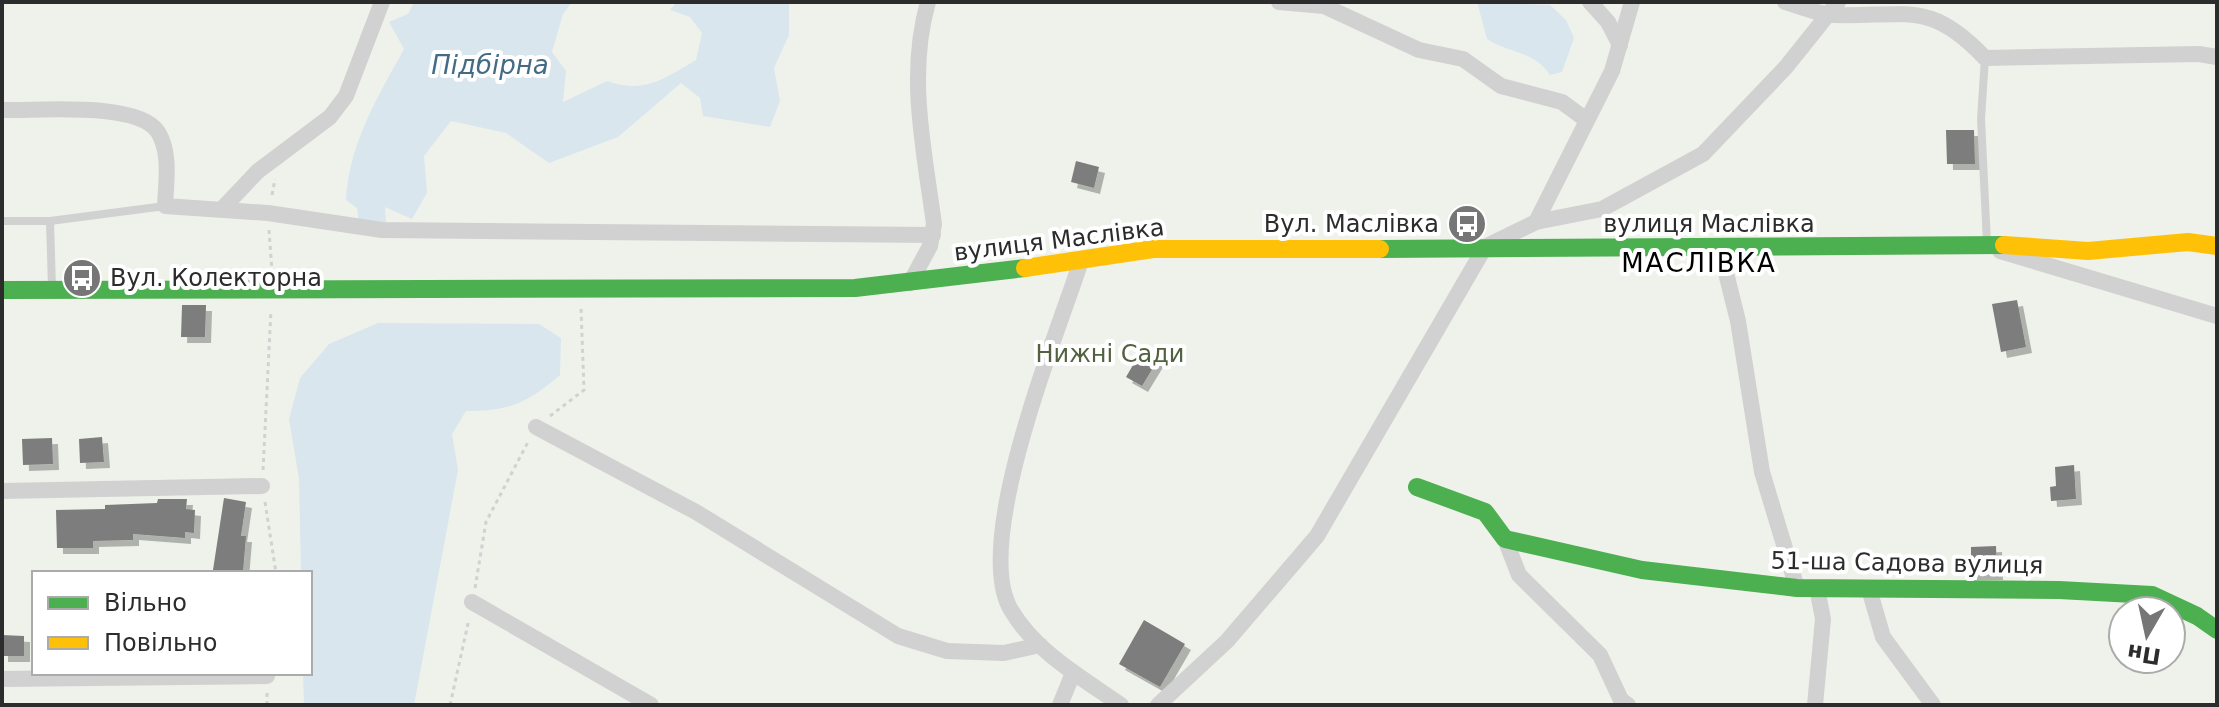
<svg xmlns="http://www.w3.org/2000/svg" width="2219" height="707" font-family="'DejaVu Sans',sans-serif">
<defs>
<filter id="shadow"><feDropShadow dx="6" dy="6" stdDeviation="0" flood-color="#0004"/></filter>
</defs>
<rect width="100%" height="100%" fill="#fff"/>
<path fill="#eff2eb" fill-rule="evenodd" d="M2,2H2217V705H2ZM34,573H310V673H34ZM2123,611H2171V659H2123Z"/>
<g fill="#d9e6ee">
<path d="M414,2H572L563,14L552,52L566,71L563,102L607,81C644,94 664,79 696,60L702,33L690,17L670,10L677,2H789V35L774,68L780,101L770,127L703,116L700,98L681,83L618,137L549,163L506,133L451,121L424,156L427,193L412,219L385,207L386,224L359,223L357,208L346,200C349,144 377,98 404,49L389,22L408,14Z"/>
<path d="M1477,2L1550,5L1566,20L1574,38L1562,72L1550,75C1533,50 1510,54 1487,39Z"/>
<path d="M378,323L539,324L561,338L560,375C528,403 509,411 466,411L452,434L458,470L414,705H304L303,673H310V573H301L299,479L289,419L300,378L329,344Z"/>
</g>
<g fill="#7d7d7d" filter="url(#shadow)">
<path d="M1946,130H1974L1975,164H1947Z"/>
<path d="M1076,161L1099,167L1094,188L1071,182Z"/>
<path d="M2017,300L2026,347L2001,352L1992,304Z"/>
<path d="M182,305H206L205,337H181Z"/>
<path d="M1143,348L1159,358L1142,386L1126,377Z"/>
<path d="M102,437L104,462L80,463L79,439Z"/>
<path d="M52,438L53,464L23,465L22,439Z"/>
<path d="M2074,465L2076,499L2051,501L2050,487L2056,486L2055,467Z"/>
<path d="M224,498L246,502L241,536H246L243,572L213,570Z"/>
<path d="M158,499H187L186,509L195,510L194,533L185,532V538L133,534V540L93,541V548H57L56,510L105,509V505L157,503Z"/>
<path d="M1996,546L1997,574H1971V547Z"/>
<path d="M1144,620L1185,644L1160,687L1119,664Z"/>
<path d="M2,635L24,636V656H2Z"/>
</g>
<g fill="none" stroke-linecap="round" stroke-linejoin="round">
<g stroke="#d1d1d1" stroke-width="3" stroke-dasharray="4 4" stroke-linecap="butt">
<path d="M272,195L275,179"/>
<path d="M269,230L272,271"/>
<path d="M550,416L584,390L581,308"/>
<path d="M263,470L271,310"/>
<path d="M265,502L276,573"/>
<path d="M475,588L486,522L528,442"/>
<path d="M267,705V693"/>
<path d="M450,705L469,619"/>
</g>
<g stroke="#d1d1d1" stroke-width="8">
<path d="M1985,58L1981,119L1987,243"/>
<path d="M2,221H50L165,206"/>
<path d="M50,221L52,288"/>
</g>
<g stroke="#d1d1d1" stroke-width="16">
<path d="M1279,2L1324,6L1419,50L1463,59L1501,86L1562,102L1585,119"/>
<path d="M1590,2L1608,22L1620,45"/>
<path d="M1785,2C1800,6 1817,14 1833,15C1909,17 1930,0 1985,58L2199,54L2217,57"/>
<path d="M2,110C38,111 138,101 158,132C171,153 166,182 165,206L268,213L382,230L933,235"/>
<path d="M222,209L258,171L330,117L346,96L382,2"/>
<path d="M1536,222L1612,71L1632,2"/>
<path d="M1720,249L1738,321L1762,472L1797,588"/>
<path d="M2000,251L2217,316"/>
<path d="M1081,261C1057,335 971,543 1011,610C1036,652 1082,678 1121,705"/>
<path d="M910,283L930,246L934,224C924,149 907,75 928,2"/>
<path d="M536,427L696,512L898,636L947,651L1004,653L1040,645"/>
<path d="M2,491L262,486"/>
<path d="M1505,539L1519,575L1600,655L1621,700L1628,705"/>
<path d="M1869,589L1883,637L1933,705"/>
<path d="M472,602L651,705"/>
<path d="M2,679L267,676"/>
<path d="M1060,705L1073,673"/>
<path d="M1158,705L1227,641L1317,536L1485,247L1536,222L1602,209L1703,154L1786,67L1838,2"/>
<path d="M1815,705L1823,619L1817,588"/>
</g>
<g stroke="#4caf50" stroke-width="18">
<path d="M1380,249L2004,245"/>
<path d="M2,290L855,288L1025,268"/>
<path d="M1417,487L1485,512L1505,539L1642,570L1797,588L2059,590L2152,595L2197,616L2217,630"/>
</g>
<g stroke="#ffc107" stroke-width="18">
<path d="M2004,245L2088,251L2188,242L2217,246"/>
<path d="M1025,268L1153,249H1380"/>
</g>
</g>
<defs>
<g id="bus-disc" transform="scale(2)"><circle r="9.5" fill="#767676" stroke="#fff"/><path d="M-5-6H5V4H4V6H2V4H-2V6H-4V4H-5ZM-3.5-4V0h7V-4ZM-3.5 1.2v1.5H-2V1.2ZM2 1.2v1.5H3.5V1.2Z" fill="#fff"/></g>
</defs>
<g fill-rule="evenodd">
<use href="#bus-disc" x="1467" y="224"/>
<use href="#bus-disc" x="82" y="278"/>
</g>
<g text-anchor="middle" dominant-baseline="central" stroke-width="8" stroke-linejoin="round" paint-order="stroke">
<g font-size="24" fill="#2c2c2c" stroke="#fff" text-anchor="end">
<text x="1439" y="224">Вул. Маслівка</text>
<text x="110" y="278" text-anchor="start">Вул. Колекторна</text>
</g>
<g font-size="24" fill="#2c2c2c" stroke="#fff">
<text x="1709" y="224">вулиця Маслівка</text>
<text transform="translate(1059 240) rotate(-7)">вулиця Маслівка</text>
<text transform="translate(1907 563) rotate(1)">51-ша Садова вулиця</text>
</g>
<g font-size="24" fill="#50623f" stroke="#fff">
<text x="1110" y="354">Нижні Сади</text>
</g>
<g font-size="26" font-style="italic" fill="#446b84" stroke="#fff">
<text x="490" y="65">Підбірна</text>
</g>
<g font-size="26" letter-spacing="2" fill="#000" stroke="#fff">
<text x="1699" y="263">МАСЛІВКА</text>
</g>
</g>
<rect width="2219" height="707" fill="none" stroke="#2c2c2c" stroke-width="8"/>
<rect x="32" y="571" width="280" height="104" fill="#ffffff" stroke="#ababab" stroke-width="2"/>
<rect x="48" y="597" width="40" height="12" fill="#4caf50" stroke="#ababab" stroke-width="2"/>
<text x="104" y="611" font-size="24" fill="#2c2c2c">Вільно</text>
<rect x="48" y="637" width="40" height="12" fill="#ffc107" stroke="#ababab" stroke-width="2"/>
<text x="104" y="651" font-size="24" fill="#2c2c2c">Повільно</text>
<g transform="translate(2147 635) rotate(189)"><circle r="38" fill="#ffffff" stroke="#ababab" stroke-width="2"/>
<path d="M0-6L14 30L0 20L-14 30Z" fill="#767676"/>
<text y="-12" font-size="22" font-weight="bold" text-anchor="middle" fill="#2c2c2c">Пн</text>
</g>
</svg>
